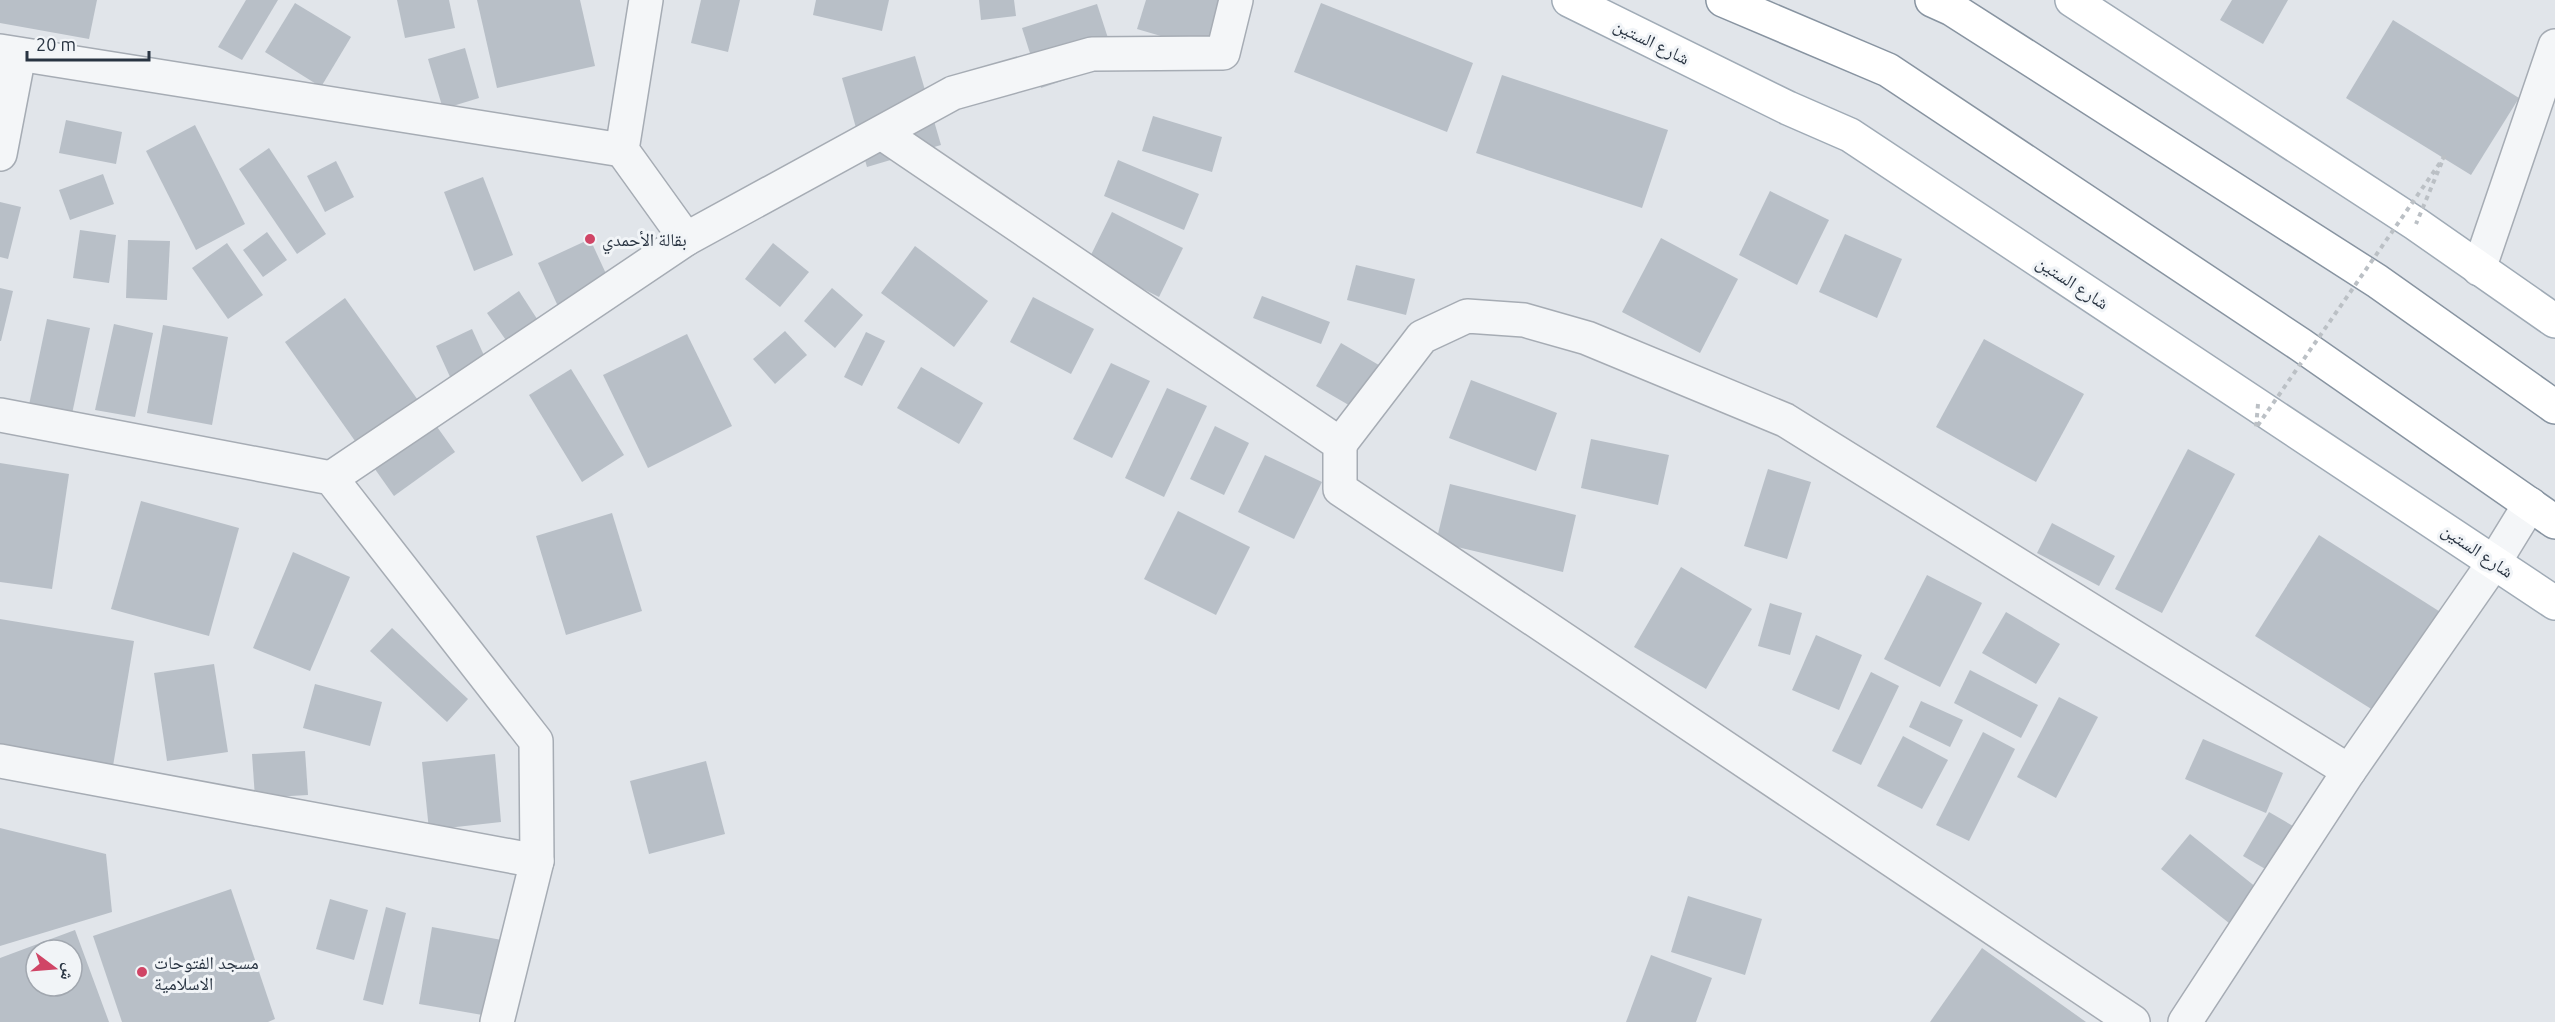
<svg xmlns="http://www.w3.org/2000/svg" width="2555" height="1022" font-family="Ubuntu,'Noto Naskh Arabic',sans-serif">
<rect width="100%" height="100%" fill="#e1e5ea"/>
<g fill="#b8bfc7" fill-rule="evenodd">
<path d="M0,0H97L89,39L0,23Z"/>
<path d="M246,0H278L242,60L218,47Z"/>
<path d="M397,0H449L455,28L405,38Z"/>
<path d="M477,0H580L595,66L497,88Z"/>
<path d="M701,0H740L728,52L691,43Z"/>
<path d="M816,0H889L882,31L813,15Z"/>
<path d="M979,0H1014L1016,16L981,20Z"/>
<path d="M1146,0H1253L1236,58L1137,29Z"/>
<path d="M2232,0H2288L2263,44L2220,20Z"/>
<path d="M295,3L351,37L321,87L265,52Z"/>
<path d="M1321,3L1473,63L1447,132L1294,72Z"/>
<path d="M1097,4L1116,63L1041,88L1022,28Z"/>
<path d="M2393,20L2519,98L2471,175L2346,98Z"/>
<path d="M465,48L479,98L443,109L428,59Z"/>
<path d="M915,56L941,145L867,167L842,78Z"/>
<path d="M1502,75L1668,130L1642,208L1476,153Z"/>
<path d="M1153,116L1222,137L1212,172L1142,151Z"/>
<path d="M66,120L122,132L116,164L59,153Z"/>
<path d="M195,125L245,224L196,250L146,151Z"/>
<path d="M269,148L326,234L297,254L239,169Z"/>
<path d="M1118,160L1199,194L1184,230L1104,196Z"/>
<path d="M336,161L354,197L325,212L307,176Z"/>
<path d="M103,174L114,204L70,220L59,190Z"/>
<path d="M483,177L513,255L474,271L444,192Z"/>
<path d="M1770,191L1829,220L1797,285L1739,255Z"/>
<path d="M0,202L21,207L8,259L0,257Z"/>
<path d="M1112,212L1183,248L1159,297L1088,261Z"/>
<path d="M80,230L116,235L109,283L73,278Z"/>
<path d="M267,232L287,260L263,277L243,250Z"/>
<path d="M1845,234L1902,259L1877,318L1819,292Z"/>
<path d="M1661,238L1738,279L1700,353L1622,312Z"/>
<path d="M590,239L614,291L562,315L538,263Z"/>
<path d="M128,240L170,241L167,300L126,298Z"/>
<path d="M227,243L263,295L228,319L192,268Z"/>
<path d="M773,243L809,272L780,307L745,279Z"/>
<path d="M915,246L988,301L954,347L881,293Z"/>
<path d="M1356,265L1415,279L1406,315L1347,300Z"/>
<path d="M0,288L13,291L1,341H0Z"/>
<path d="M832,288L863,315L835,348L804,321Z"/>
<path d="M519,291L541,325L510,346L487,313Z"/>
<path d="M1262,296L1330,322L1321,344L1253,318Z"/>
<path d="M1033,297L1094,329L1071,374L1010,342Z"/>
<path d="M345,298L455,452L394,496L285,342Z"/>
<path d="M47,319L90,328L72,414L29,405Z"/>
<path d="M114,324L153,333L135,417L95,410Z"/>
<path d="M163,325L228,337L212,425L147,413Z"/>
<path d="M472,329L487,362L451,379L436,346Z"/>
<path d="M785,331L807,355L775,384L753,359Z"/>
<path d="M866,332L885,341L862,386L844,377Z"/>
<path d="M687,334L732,426L648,468L603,375Z"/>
<path d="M1984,339L2084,394L2036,482L1936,427Z"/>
<path d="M1341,343L1396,375L1371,418L1316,386Z"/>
<path d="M1111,363L1150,381L1112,458L1073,439Z"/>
<path d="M921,367L983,403L959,444L897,408Z"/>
<path d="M571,369L624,455L582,482L529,395Z"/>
<path d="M1471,380L1557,413L1536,471L1449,438Z"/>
<path d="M1167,388L1207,406L1164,497L1125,478Z"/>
<path d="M1215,426L1249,443L1224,495L1190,479Z"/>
<path d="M1591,439L1669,455L1658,505L1581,488Z"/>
<path d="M2188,449L2235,474L2162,613L2115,589Z"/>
<path d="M1265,455L1322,482L1294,539L1238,512Z"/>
<path d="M0,463L69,474L52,589L0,582Z"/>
<path d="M1768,469L1811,482L1787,559L1744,546Z"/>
<path d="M1450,484L1576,515L1563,572L1436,542Z"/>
<path d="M141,501L239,528L209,636L111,609Z"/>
<path d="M1178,511L1250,547L1216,615L1144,579Z"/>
<path d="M612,513L642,611L566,635L536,536Z"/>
<path d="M2052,523L2115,556L2099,586L2037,553Z"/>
<path d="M2319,535L2464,627L2400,727L2255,636Z"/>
<path d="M293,552L350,577L310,671L253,648Z"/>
<path d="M1681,567L1752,609L1706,689L1634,647Z"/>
<path d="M1927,575L1982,603L1940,687L1884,659Z"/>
<path d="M1770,603L1802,613L1790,655L1758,646Z"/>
<path d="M2006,612L2060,644L2036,684L1982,653Z"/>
<path d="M0,619L134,641L113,766L0,748Z"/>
<path d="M392,628L468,699L447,722L370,651Z"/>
<path d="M1816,635L1862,655L1839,710L1792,690Z"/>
<path d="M214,664L228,752L167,761L154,673Z"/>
<path d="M1970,670L2038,705L2021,738L1954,703Z"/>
<path d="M1871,672L1899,686L1861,765L1832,751Z"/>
<path d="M315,684L382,702L370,746L303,728Z"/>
<path d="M2059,697L2098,717L2056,798L2017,777Z"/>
<path d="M1921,701L1963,720L1950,747L1909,727Z"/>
<path d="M1983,732L2015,749L1969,841L1936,825Z"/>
<path d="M1903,736L1948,760L1922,809L1877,786Z"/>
<path d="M2203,739L2283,773L2266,813L2185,779Z"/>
<path d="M305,751L308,795L255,798L252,754Z"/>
<path d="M495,754L501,822L429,830L422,762Z"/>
<path d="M706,761L725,834L649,854L630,781Z"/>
<path d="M2269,812L2293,826L2267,870L2243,856Z"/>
<path d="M0,828L106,854L112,912L0,946Z"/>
<path d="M2190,834L2262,892L2234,927L2161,869Z"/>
<path d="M231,889L275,1019L268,1022H122L93,936Z"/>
<path d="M1688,896L1762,919L1745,975L1671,952Z"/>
<path d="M330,899L368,910L354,960L316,949Z"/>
<path d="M386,907L406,913L383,1005L363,1000Z"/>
<path d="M432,927L507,941L494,1017L419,1004Z"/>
<path d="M75,930L109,1022H0V958ZM36,950H72V986H36Z"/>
<path d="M1982,948L2086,1022H1930Z"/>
<path d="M1651,955L1712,978L1696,1022H1626Z"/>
</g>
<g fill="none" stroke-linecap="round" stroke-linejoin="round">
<g stroke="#a6acb4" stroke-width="36">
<g id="minor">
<path d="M646,0L622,150L686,239"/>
<path d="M0,51L622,150"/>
<path d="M882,133L1340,444V489L2133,1022"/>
<path d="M0,154L19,55"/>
<path d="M2479,269L2555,46"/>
<path d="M0,415L331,478L536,741L537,861L497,1022"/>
<path d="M1340,444L1422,337L1467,316L1524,320L1587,338L1785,420L2349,771"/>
<path d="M331,478L686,239L953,93L1092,54L1223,53L1236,0"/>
<path d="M0,761L537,861"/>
<path d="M2185,1022L2349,771L2495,561L2530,504"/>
</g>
</g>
<g stroke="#a0abb6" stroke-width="36">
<g id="major">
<path d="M1569,0L1788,108L1850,135L2555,603"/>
<path d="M2072,0L2416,224L2555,321"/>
</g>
</g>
<g stroke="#8894a1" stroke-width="36">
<g id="highway">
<path d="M1723,0L1888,70L2301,345L2555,522"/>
<path d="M1932,0L1952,9L2377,281L2555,407"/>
</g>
</g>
<use href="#minor" stroke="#f4f6f8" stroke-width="33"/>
<use href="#major" stroke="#fff" stroke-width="33"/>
<use href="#highway" stroke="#fff" stroke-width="33"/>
<path stroke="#bbc0c5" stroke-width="4" stroke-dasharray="4.5 4.5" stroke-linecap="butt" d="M2258,404L2256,428L2444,157L2416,224"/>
</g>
<g fill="#d04566" stroke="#f1f4f7" stroke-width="2">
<circle cx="590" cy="239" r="6"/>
<circle cx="142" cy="972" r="6"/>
</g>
<g text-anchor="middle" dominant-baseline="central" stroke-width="6" stroke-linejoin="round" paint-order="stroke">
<g font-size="18" fill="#293442" stroke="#f1f4f7">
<text transform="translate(1652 41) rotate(26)">شارع الستين</text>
<text transform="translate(2073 282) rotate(33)">شارع الستين</text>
<text transform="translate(2478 550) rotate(34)">شارع الستين</text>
</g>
<g font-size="18" fill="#293442" stroke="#f1f4f7" text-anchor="start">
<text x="602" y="239">بقالة الأحمدي</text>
<text x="154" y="962">مسجد الفتوحات<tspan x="154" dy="21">الاسلامية</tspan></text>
</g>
</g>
<g transform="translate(54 968) rotate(106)"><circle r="28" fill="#f1f4f7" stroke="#a1a7af" stroke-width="1.5"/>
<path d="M0-4.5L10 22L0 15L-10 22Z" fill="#d04566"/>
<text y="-9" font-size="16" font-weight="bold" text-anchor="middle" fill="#293442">ش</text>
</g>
<path d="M27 51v9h122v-9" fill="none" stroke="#293442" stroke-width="3"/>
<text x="36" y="51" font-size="18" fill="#293442" stroke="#f1f4f7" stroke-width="4.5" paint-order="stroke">20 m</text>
</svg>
